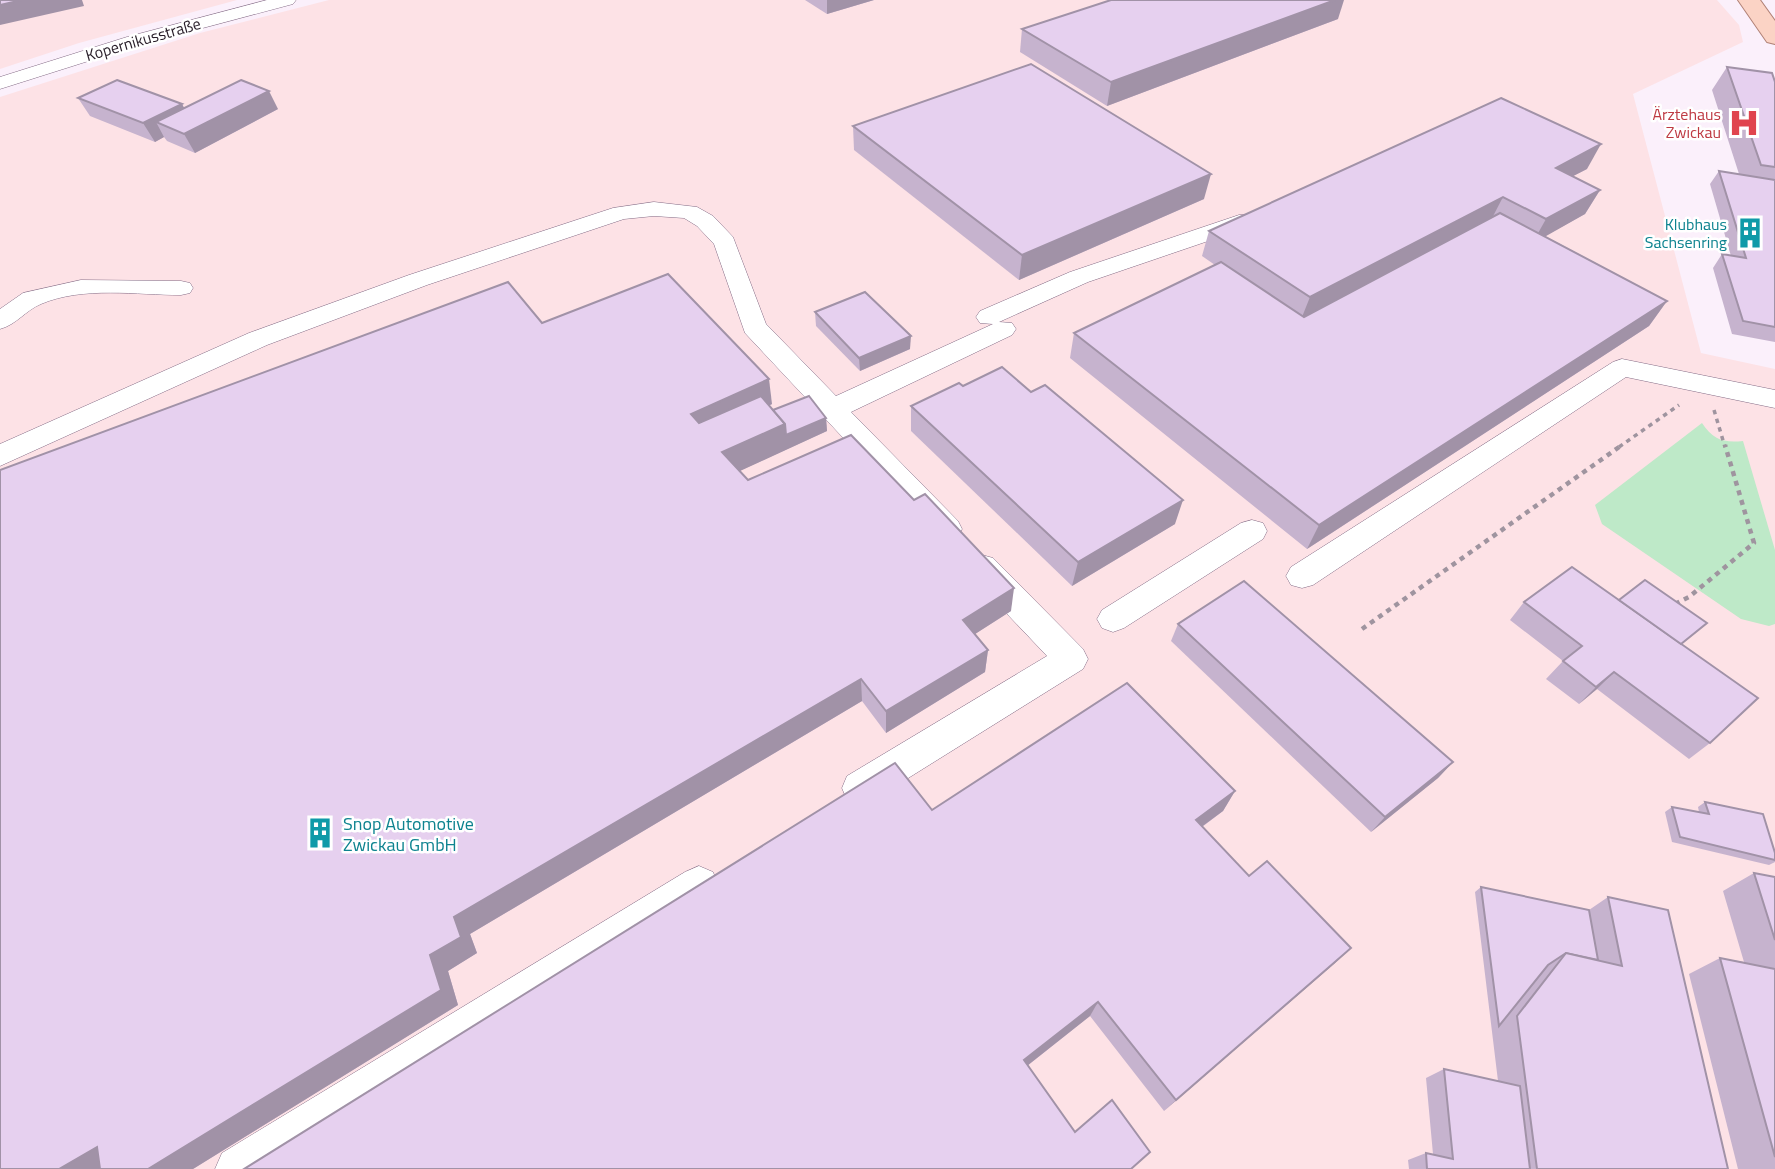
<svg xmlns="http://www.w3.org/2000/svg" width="1775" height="1169" font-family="'Titillium Web',sans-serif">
<rect width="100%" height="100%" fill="#fbf0fb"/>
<g fill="#fde2e6">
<path d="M0,0H237L79,43L0,69Z"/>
<path d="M329,0H1717L1739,25L1743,42L1633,94L1701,353L1775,369V1169H0V97L200,33Z"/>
</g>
<path fill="#bee9c8" d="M1702,423C1713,440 1724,443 1743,441L1775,550V624L1769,626L1741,619L1602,524L1595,505Z"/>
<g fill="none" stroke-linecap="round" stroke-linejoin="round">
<g stroke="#846c86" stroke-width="1">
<g id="minor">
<path d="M267,0H296L293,4L139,45L0,89V77L127,37Z"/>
<path d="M654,202L697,207L713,216L733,237L766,324L836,396L993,324L980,323L976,317L980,311L1070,272L1239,215H1255L1258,220L1255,225L1088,282L999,322L1012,323L1016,329L1012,335L851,412L958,521L962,529L958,537L947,540L936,537L745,333L714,244L697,226L684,218L654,216L624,219L427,285L267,345L0,466V444L249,333L409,275L613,208Z"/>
<path d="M81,280L181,281L190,283L193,288L190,293L181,295C137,295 83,286 41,304C26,310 16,325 0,329V309L23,293Z"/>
<path d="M1622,359L1775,390V408L1626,377L1313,585L1302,588L1291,585L1286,576L1291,567L1613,362Z"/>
<path d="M1252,520L1263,523L1267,531L1263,539L1124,628L1113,632L1102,628L1097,619L1102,610L1241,523Z"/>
<path d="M982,555L993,558L1083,649L1088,659L1083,669L873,800L860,805L847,800L842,788L847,776L1047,656L971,576L966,567L971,558Z"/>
<path d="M699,866L713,872L718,885L713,898L279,1169H215L222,1153L685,872Z"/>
</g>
</g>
<g stroke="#b08176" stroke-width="2">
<path id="major" d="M1738,0H1760L1775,21V44L1767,42Z"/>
</g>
<g stroke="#9f949f" stroke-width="3.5" stroke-dasharray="4.5 4.5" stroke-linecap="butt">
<path d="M1714,410L1725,447"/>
<path d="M1619,447L1679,405"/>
</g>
<g stroke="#9f949f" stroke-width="4.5" stroke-dasharray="5 5" stroke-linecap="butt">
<path d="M1675,604L1689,597L1754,543L1725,445"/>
<path d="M1362,629L1622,445"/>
</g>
<use href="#minor" fill="#fff" fill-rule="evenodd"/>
<use href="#major" fill="#fbd3c5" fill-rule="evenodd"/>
</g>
<g fill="#c6b3ce">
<path d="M805,0H874L827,14Z"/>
<path d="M1338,19L1107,106L1020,52L1022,29Z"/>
<path d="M1727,67L1775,82V342L1732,334L1713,268L1722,254L1731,256L1710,184L1719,171L1739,174L1712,90Z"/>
<path d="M78,98L182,104L184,108L278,109L195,153L167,141L164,137L155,142L90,116Z"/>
<path d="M853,126L1204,199L1019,280L854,150Z"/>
<path d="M1587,169L1573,176L1600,190L1585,214L1545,236L1667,301L1649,326L1307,549L1070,358L1074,333L1215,265L1202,256L1209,231Z"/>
<path d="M815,312L910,349L860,371L816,326Z"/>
<path d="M542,323L772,404L769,406L773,410L826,418L827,431L739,471L748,480L1011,611L975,634L988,650L985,672L886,733L862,701L470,934L477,953L448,971L458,1005L193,1169Z"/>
<path d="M963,386L1175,524L1072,586L911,431V406Z"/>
<path d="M1524,602L1682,644L1710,743L1689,759L1597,689L1579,704L1546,679L1563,661L1510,620Z"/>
<path d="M1178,624L1453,762L1438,778L1371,832L1171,641Z"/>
<path d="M1235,791L1223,811L1202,827L1249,876L1351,948L1164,1111L1090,1016L1027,1066L1075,1132L244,1169L932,810Z"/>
<path d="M1705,802L1775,853V862L1769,865L1672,842L1665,812L1672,807L1699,812L1698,807Z"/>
<path d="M1754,873L1775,877V1169H1738L1689,974L1720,958L1744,962L1723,891Z"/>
<path d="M1481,887L1589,910L1608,897L1728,1169H1409L1408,1160L1426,1153L1433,1154L1426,1078L1444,1069L1498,1081L1475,892Z"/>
</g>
<g fill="#a192a7">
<path d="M22,0H82L84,6L0,25V5Z"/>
<path d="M827,0H874L827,14Z"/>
<path d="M1335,0H1344L1338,19L1107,106L1111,82Z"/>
<path d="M269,91L278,109L195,153L184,134Z"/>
<path d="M182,104L192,123L156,122L164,137L155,142L143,123Z"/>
<path d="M1601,144L1587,169L1542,192L1556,168Z"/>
<path d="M1211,174L1204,199L1019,280L1022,255Z"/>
<path d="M1600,190L1585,214L1532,244L1546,219Z"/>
<path d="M1503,197L1490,222L1300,322L1310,297Z"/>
<path d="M1667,301L1649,326L1307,549L1319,525Z"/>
<path d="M911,336L910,349L860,371L859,358Z"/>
<path d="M769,379L772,404L696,439L691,414Z"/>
<path d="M826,418L827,431L727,477L722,452L785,424Z"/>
<path d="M1183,500L1175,524L1072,586L1078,562Z"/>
<path d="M1014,588L1011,611L961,643L963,620Z"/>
<path d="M988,650L985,672L886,733V711Z"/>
<path d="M1614,672L1597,689L1579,704L1596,687Z"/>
<path d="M861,679L862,701L470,934L477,953L448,971L458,1005L193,1169H148L430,955L454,917Z"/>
<path d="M1453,762L1438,778L1371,832L1385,817Z"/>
<path d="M1235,791L1223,811L1185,839L1196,820Z"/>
<path d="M1351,948L1334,964L1164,1111L1176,1100Z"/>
<path d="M1098,1002L1090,1016L1018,1073L1024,1060Z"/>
<path d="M97,1147L109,1169H59Z"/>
</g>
<g fill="#e6d0ef" stroke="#a192a7" stroke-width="2">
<path d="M0,0H22L0,5Z"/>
<path d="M1111,0H1335L1111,82L1022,29Z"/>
<path d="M1031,64L1211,174L1022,255L853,126Z"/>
<path d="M1727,67L1772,73L1775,82V167L1761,165Z"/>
<path d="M117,80L182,104L143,123L78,98Z"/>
<path d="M241,80L269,91L184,134L156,122Z"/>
<path d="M1501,98L1601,144L1556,168L1600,190L1546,219L1503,197L1310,297L1209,231Z"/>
<path d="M1719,171L1775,180V327L1743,321L1722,254L1746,258Z"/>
<path d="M1500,213L1667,301L1319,525L1074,333L1221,262L1304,317Z"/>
<path d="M668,274L769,379L691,414L699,423L761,396L785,424L722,452L748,480L851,435L914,500L925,494L1014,588L963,620L988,650L886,711L861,679L454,917L461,937L430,955L441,990L148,1169H100L97,1147L59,1169H0V470L508,282L542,323Z"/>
<path d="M865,292L911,336L859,358L815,312Z"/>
<path d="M1002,367L1031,392L1045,385L1183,500L1078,562L911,406L959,383L963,386Z"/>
<path d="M809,396L826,418L786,435L785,424L773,410Z"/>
<path d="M1572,567L1758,698L1710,743L1614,672L1596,687L1563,661L1582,646L1524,602Z"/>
<path d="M1645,580L1707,623L1681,644L1619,600Z"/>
<path d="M1244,581L1453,762L1385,817L1178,624Z"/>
<path d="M1127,683L1235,791L1196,820L1249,876L1267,861L1351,948L1176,1100L1098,1002L1024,1060L1075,1132L1112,1100L1150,1152L1131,1169H244L895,763L932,810Z"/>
<path d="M1705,802L1763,814L1775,853V860L1680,837L1672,807L1709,814Z"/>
<path d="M1754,873L1775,877V940Z"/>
<path d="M1481,887L1589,910L1598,960L1566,953L1548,965L1499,1026Z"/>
<path d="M1608,897L1668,910L1728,1169H1537L1517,1016L1566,953L1622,966Z"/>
<path d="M1720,958L1775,969V1157Z"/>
<path d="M1444,1069L1520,1086L1530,1169H1427L1426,1153L1453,1159Z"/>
</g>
<defs>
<g id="hospital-bare" transform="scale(2.415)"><path d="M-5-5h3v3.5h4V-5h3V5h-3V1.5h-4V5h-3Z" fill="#e0444e" stroke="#fff" stroke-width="2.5" paint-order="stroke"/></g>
<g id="building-bare" transform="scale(2.415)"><path d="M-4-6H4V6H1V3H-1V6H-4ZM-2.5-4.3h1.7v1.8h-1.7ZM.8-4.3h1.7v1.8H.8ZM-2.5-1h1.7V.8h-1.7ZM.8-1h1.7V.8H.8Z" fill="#0f9aa8" stroke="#fff" stroke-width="2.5" paint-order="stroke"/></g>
</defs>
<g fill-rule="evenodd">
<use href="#hospital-bare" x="1744" y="123"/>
<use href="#building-bare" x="1750" y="233"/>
<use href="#building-bare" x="320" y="833"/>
</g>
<g text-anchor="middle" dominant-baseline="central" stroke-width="5" stroke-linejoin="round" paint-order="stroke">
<g font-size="16" fill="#281e29" stroke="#fff">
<text transform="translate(143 39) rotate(-16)">Kopernikusstraße</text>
</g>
<g font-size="16" fill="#be3a42" stroke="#fff" text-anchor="end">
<text x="1721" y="114">Ärztehaus<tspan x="1721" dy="18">Zwickau</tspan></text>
</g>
<g font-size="16" fill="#0d838f" stroke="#fff" text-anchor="end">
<text x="1727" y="224">Klubhaus<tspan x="1727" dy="18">Sachsenring</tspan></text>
</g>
<g font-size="18" fill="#0d838f" stroke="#fff" text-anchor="start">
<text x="343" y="823">Snop Automotive<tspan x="343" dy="21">Zwickau GmbH</tspan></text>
</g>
</g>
</svg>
